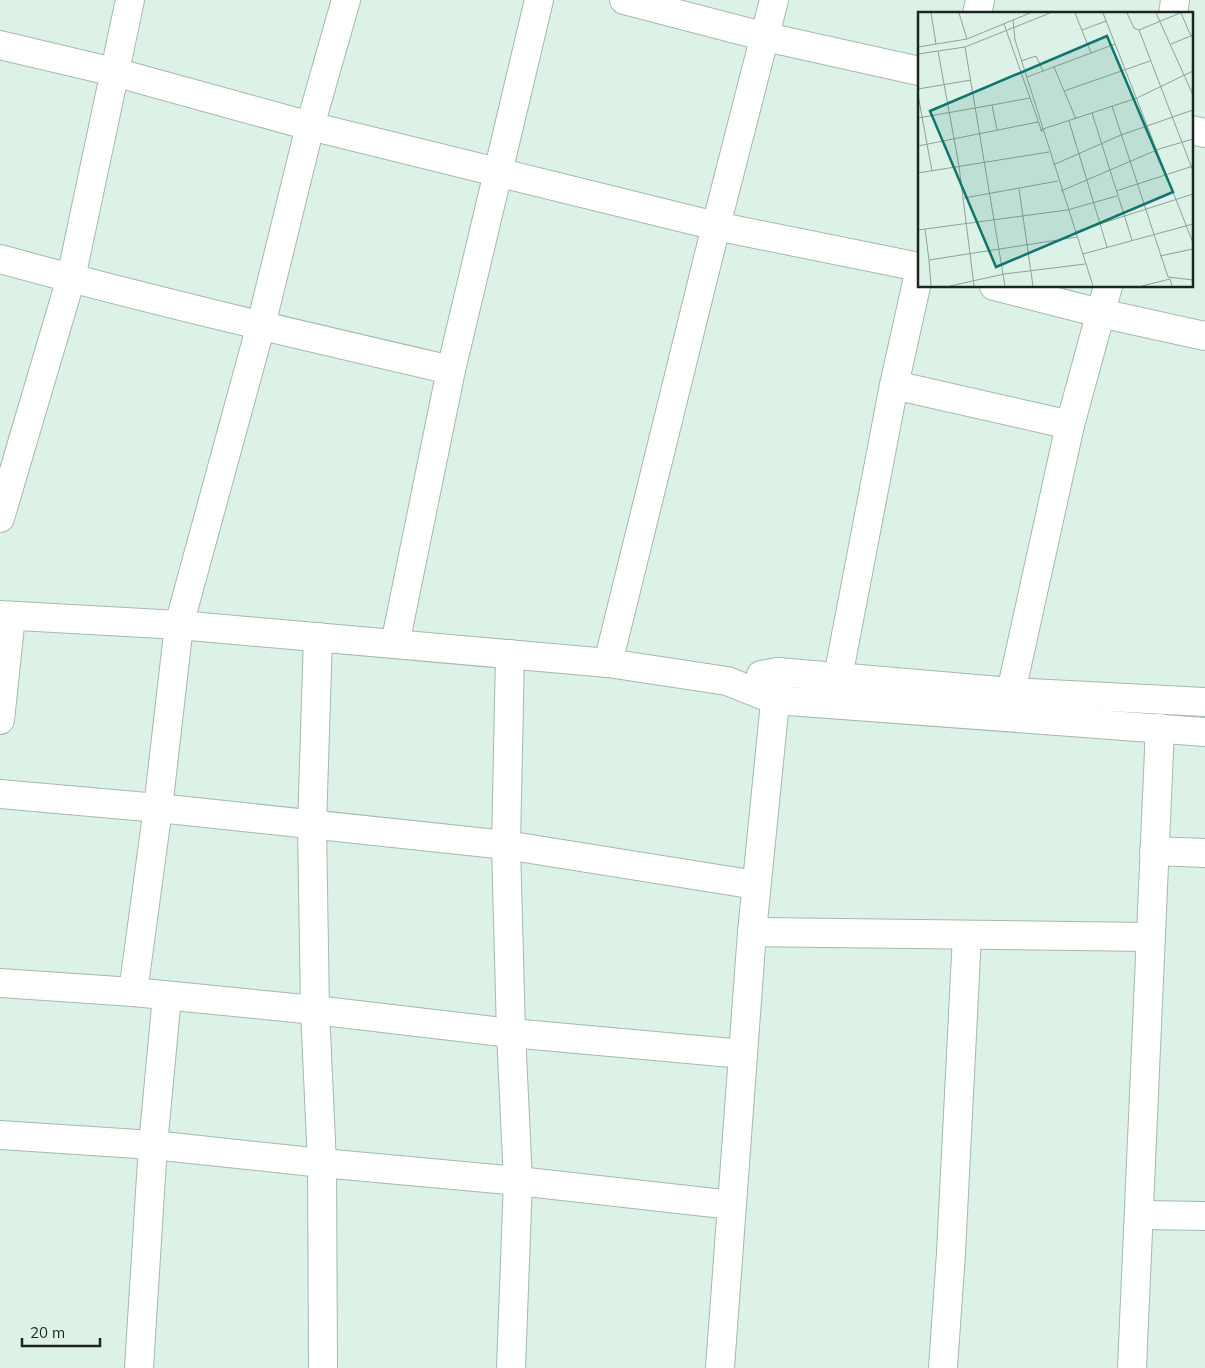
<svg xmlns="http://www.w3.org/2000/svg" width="1205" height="1368" font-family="Mulish,sans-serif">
<rect width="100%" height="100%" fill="#ddf2e7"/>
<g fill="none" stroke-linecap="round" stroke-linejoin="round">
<g stroke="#a5b9ae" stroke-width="30">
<g id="minor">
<path d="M624,0L766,37L919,71"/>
<path d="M977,14L980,0"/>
<path d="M1173,14L1175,0"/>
<path d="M0,45L114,72L310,126L716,226L919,267"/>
<path d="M1191,130L1205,133"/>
<path d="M0,259C149,300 300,335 451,370"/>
<path d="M994,286L1100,313L1205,336"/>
<path d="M894,385L1070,425L1108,286"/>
<path d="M0,518L71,278L130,0"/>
<path d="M0,615L179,625L608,663L727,681L775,700L1205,732"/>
<path d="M318,637L312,826L315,1010L322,1163L323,1368"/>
<path d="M395,644L451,370L539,0"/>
<path d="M510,654L506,845L511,1033L518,1181L511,1368"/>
<path d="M608,663L716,226L774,0"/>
<path d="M761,675L778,672L1011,692L1205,702"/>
<path d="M838,677L894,385L919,273"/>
<path d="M1011,692L1070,425"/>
<path d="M0,720L11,616"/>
<path d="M0,794L158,808L506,845L756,885"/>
<path d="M1154,851L1205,853"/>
<path d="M752,932L1150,937"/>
<path d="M0,983L133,992L315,1010L511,1033L743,1054"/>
<path d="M133,992L158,808L179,625L261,325L310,126L346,0"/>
<path d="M0,1135L153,1145L322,1163L518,1181L732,1205"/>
<path d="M1140,1215L1205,1216"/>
<path d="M139,1368L153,1145L167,996"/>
<path d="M720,1368L752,932L778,672"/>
<path d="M943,1368L951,1253L967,935"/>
<path d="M1132,1368L1160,728"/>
</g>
</g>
<use href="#minor" stroke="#fff" stroke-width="28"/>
</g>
<g transform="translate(918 12)">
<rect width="275" height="275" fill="#ddf2e7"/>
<path fill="none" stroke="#90a098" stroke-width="1" d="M13,1L18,32M41,1L49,27M157,1L173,41M185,1L275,231M209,1L216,16L221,18L275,159M238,1L275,83M263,1L273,24M95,8L97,28L175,274M86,12L124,120M164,18L188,9M221,18L262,1M253,32L275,23M0,35L49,27L112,1M47,35L87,274M20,39L41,154L56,274M0,42L47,35L132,1M103,49L118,44L125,59M136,55L158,107M109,65L197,32M0,77L53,68M146,79L232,49M0,83L14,159M74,93L112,86M194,94L250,265L275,268M174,101L214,228M0,106L74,93L79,118M151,109L189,235M122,118L219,86L275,59M0,134L120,110M135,153L203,123L275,98M0,161L131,140M101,177L115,274M143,179L241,137L275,127M198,179L275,154M46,186L140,169M7,217L11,248L159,225M0,218L149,198L199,184M157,220L275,182M165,242L275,212M242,244L275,237M11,248L13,274M32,274L86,262L167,252M224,274L252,267L254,274"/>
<path fill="#0f766e" fill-opacity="0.15" stroke="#0f766e" stroke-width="2.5" d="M189,24L255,180L78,255L12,99Z"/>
<rect width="275" height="275" fill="none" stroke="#1d2521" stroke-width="2.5"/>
</g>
<path d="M22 1338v8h78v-8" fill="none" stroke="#1d2521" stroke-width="2.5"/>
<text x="30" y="1338" font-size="15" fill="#1d2521" stroke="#ddf2e7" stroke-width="4" paint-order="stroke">20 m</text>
</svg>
